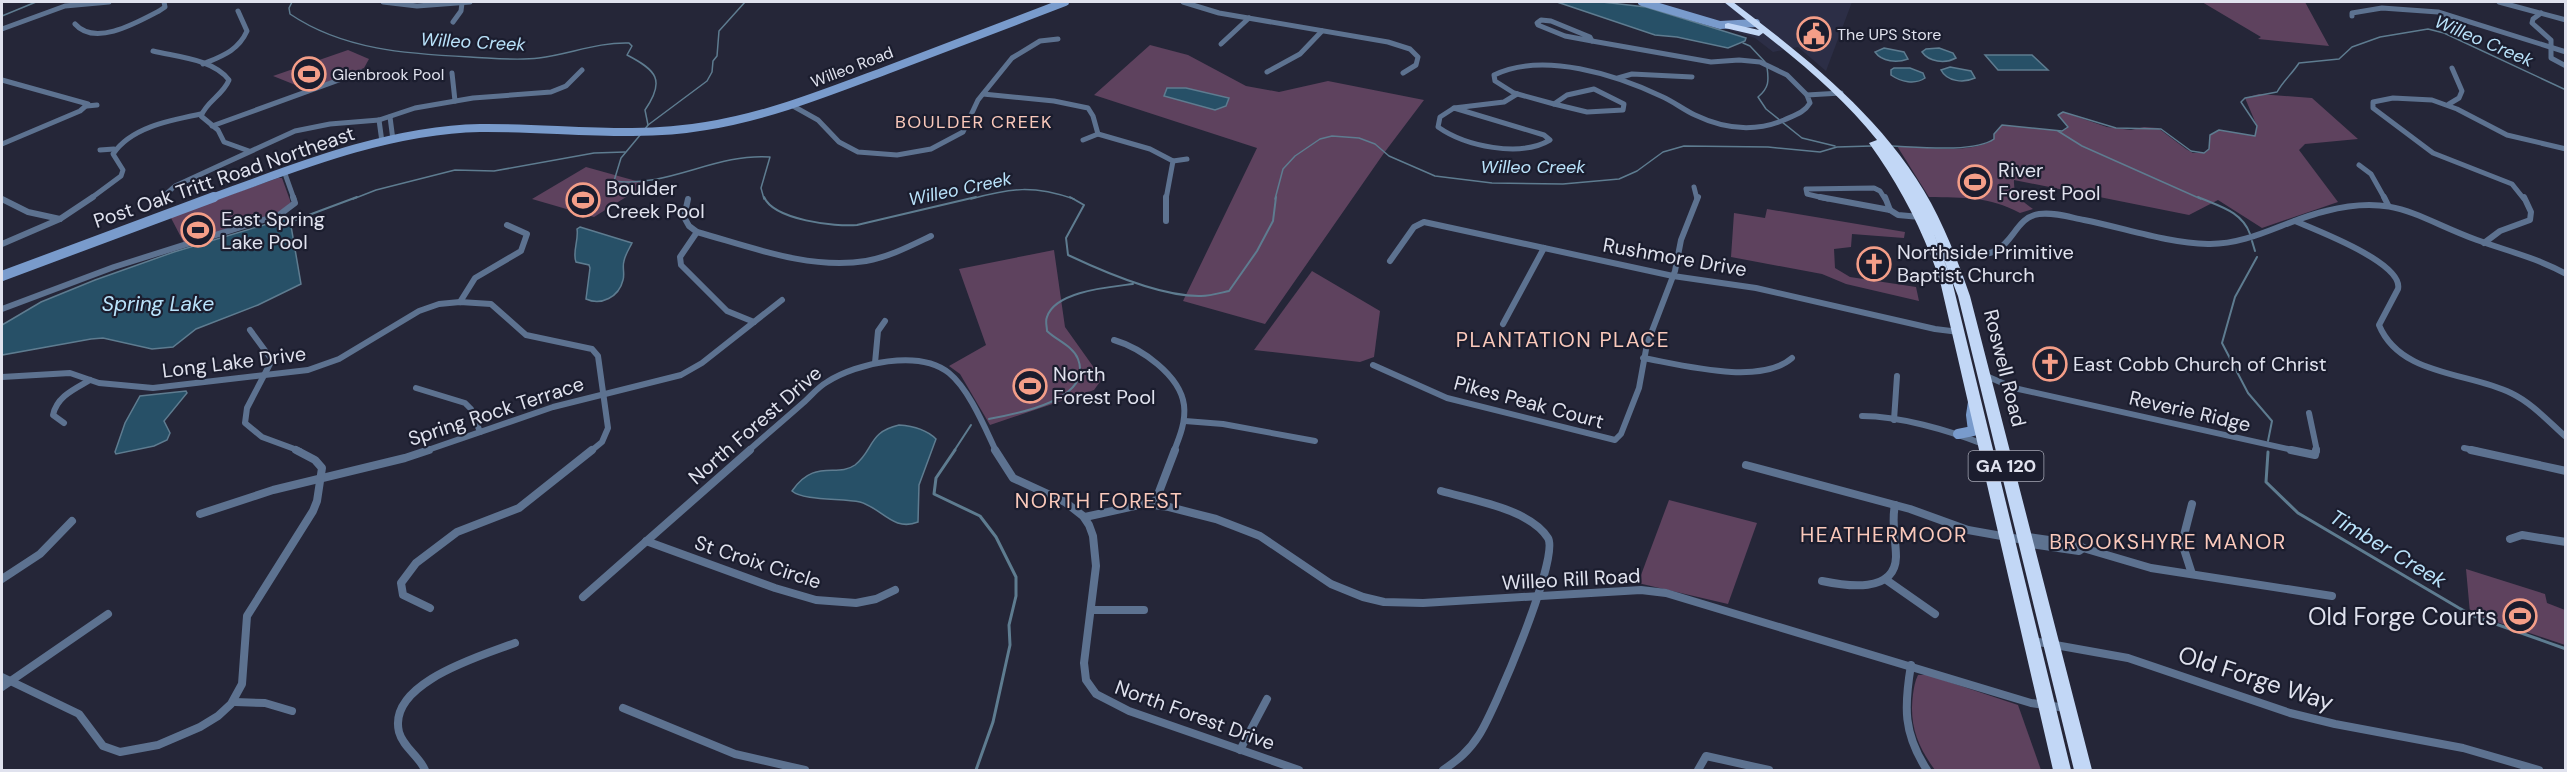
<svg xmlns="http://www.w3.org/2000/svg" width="2567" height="772" font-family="'DM Sans',sans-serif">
<rect width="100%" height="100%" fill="#252638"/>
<path fill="#2c2e46" d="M1641,2H1852L1826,71L1798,47L1773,52L1755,38Z"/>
<g fill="#5e425e">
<path d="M2202,2H2305L2329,46L2258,39L2261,37Z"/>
<path d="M1150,45L1188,55L1246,86L1279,92L1328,81L1424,100L1384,153L1265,324L1183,301L1257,148L1094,95Z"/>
<path d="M348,50L369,59L364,68L308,90L273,76Z"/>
<path d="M2259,94L2312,98L2358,139L2305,144L2299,150L2338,202L2262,228L2218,200L2189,215L2014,180C2013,195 2022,201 2033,209L2020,213C1988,196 1965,198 1929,197L1897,146C1923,147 1972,155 1994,139V134L2002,125L2062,131L2068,127L2058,115L2063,112L2107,127L2131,130L2144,127L2158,128L2186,149L2193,153H2204L2209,149L2210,135L2219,130L2255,136L2257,126L2245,98Z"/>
<path d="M586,167L647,184L594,217L532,199Z"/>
<path d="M278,178H282L291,203L279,212L184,243L170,216Z"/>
<path d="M1767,209L1905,232L1904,238L1852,234L1851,247L1834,249L1835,268L1850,277L1916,287L1919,301L1846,284L1822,274L1731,257L1734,213L1765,218Z"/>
<path d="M1054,250L1065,327L1102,379L1094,390L990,425L960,374L949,366L986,345L959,269Z"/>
<path d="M1312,271L1380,311L1374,357L1360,362L1254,350Z"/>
<path d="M1669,500L1757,523L1728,604L1638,583Z"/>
<path d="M2466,569L2545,594L2547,603L2565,610V645L2470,613Z"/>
<path d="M1918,675H1928L2018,705L2041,770H1935C1917,746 1909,724 1913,694C1914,687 1915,681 1918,675Z"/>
</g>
<g fill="#275067" stroke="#5e7c90" stroke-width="1.5">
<path d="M1557,2H1602L1646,7L1746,38L1745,41L1728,48L1677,37L1655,35Z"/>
<path d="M1884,48L1904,52L1908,59C1897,63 1882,62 1875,52Z"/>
<path d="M1939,48L1953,53L1956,58C1945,64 1929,62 1922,52L1926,49Z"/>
<path d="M1985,55H2032L2048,70H1998Z"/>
<path d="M1950,67L1971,71L1975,78C1964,83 1947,82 1941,70Z"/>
<path d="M1894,68H1910L1923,73L1925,78C1915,85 1901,82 1891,75V70Z"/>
<path d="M1167,88H1186L1229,98L1226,106L1215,110L1164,96Z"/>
<path d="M287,218L290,220L301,284L258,305L196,329L173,347L152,349L103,338L91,339L2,355V325L41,302L95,280L174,252Z"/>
<path d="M580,227L632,243C629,249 625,255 624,261C622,267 625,274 623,280C619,297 601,306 586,299L590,268L589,265L576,262C572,252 579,240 577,229Z"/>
<path d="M186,391L187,393L164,421L170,433L167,440L154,446L116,454L115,452L125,423L140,396Z"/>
<path d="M899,425C913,426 926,429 936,439L919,485L918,522C893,532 882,508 860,502C843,498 803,501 792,491C814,458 837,478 855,465C874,450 868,432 899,425Z"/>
</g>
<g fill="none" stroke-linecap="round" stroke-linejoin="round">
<g stroke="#5e7c90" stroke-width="1.5">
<path d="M292,2L289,8L290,14C343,50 408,54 470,57C493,58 516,61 539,58C570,54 598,42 629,43L632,46L627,55C656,70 666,80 645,110L648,125L645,129"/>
<path d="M2,16L36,2"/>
<path d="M1743,43L1750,46L1765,62"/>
<path d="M1767,67C1769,81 1769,88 1758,97L1766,109L1802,138L1835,146"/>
<path d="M648,125L707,81L712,72L713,61L717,56L719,31L745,2"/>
<path d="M2058,131L2082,146L2201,199"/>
<path d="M641,134L621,158L614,181C668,188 715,153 770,157L761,188L764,199"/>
<path d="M1892,146C1917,147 1974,153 1994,139V134L2002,125L2062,131L2068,127L2058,115L2063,112L2116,128L2161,129L2191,151L2204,153L2209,149L2210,135L2219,130L2255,136L2257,126L2241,102L2245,98L2277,92C2283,81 2292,74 2299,63L2339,59L2352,47L2380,37L2428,29L2444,33L2566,90"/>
<path d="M353,199L376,190L455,170L494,171L594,153L625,152"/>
<path d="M971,199C1011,188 1033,185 1074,199"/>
<path d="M1275,199L1283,169L1295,156L1320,139L1332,136L1359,138L1375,144L1389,156L1435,176L1492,183L1563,184L1619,179L1637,171L1663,152L1684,146L1768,147L1820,152L1837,147L1871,146"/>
</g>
<g stroke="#5e7c90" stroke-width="2">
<path d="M764,197C774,220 835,227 857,225L976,197"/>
<path d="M1070,197L1084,205L1066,238L1068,255C1104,272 1161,297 1201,296C1210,296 1220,293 1229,291L1257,251L1273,221L1276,197"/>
<path d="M2198,197C2218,206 2242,211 2250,234"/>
<path d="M290,222L357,197"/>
<path d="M2252,241L2255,251"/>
<path d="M2257,257L2235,297L2222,343L2248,393L2272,421L2268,441"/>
<path d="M989,419C1016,414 1094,400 1078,359C1073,346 1056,340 1047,331C1047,327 1045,321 1047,317C1055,291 1110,287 1133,284"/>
<path d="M954,451L971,425"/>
</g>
<g stroke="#5e7c90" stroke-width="3">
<path d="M955,450L936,478L934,494L980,516L996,537L1016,577V596L1009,625L1010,645L993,722L976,770"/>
<path d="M2268,452L2266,482L2298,513L2459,608L2476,617L2566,649"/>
</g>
<g stroke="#5d7290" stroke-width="5">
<path d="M383,2L417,6L470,2"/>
<path d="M1183,2L1219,13L1388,42L1410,49L1418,57L1416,65L1403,73"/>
<path d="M2499,2L2566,20"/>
<path d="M2541,13L2533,19L2532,23L2551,40V58L2566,66"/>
<path d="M2352,16V13L2382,8L2438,12L2566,52"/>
<path d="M1541,20L1551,21L1590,37L1592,41L1565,36L1538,25L1537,23Z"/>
<path d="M453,22L461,11L462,3"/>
<path d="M75,24C95,47 138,22 159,11L165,7L164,2"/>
<path d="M2,29L65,6L109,2"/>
<path d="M1592,41L1711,62L1739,60L1760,62L1787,75L1807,95"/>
<path d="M1221,44L1249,18"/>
<path d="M153,51C177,57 213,59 229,80C223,95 207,101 201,116L218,130L224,142L249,151"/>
<path d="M203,64C222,56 238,51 247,31L238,11"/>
<path d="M1267,72L1300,54L1322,31"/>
<path d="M452,73L455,101"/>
<path d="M1618,78L1632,74L1692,77"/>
<path d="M2,80L88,104L80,111L2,144"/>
<path d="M1594,89L1624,104L1623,110L1587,112L1554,104L1567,95Z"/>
<path d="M983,94L1054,101L1088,108L1093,116L1098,134L1083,140"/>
<path d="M1554,104L1514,93L1495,81L1494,75C1543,51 1617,75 1663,97C1674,102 1684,110 1695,115C1724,129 1755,132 1784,120C1795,115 1804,113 1810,103L1807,95L1841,93"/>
<path d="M2449,104L2459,98L2462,91L2452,68"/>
<path d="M87,106L97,105"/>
<path d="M793,106L818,120L839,142L858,152L897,155L931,149L963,132L978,100L1012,58L1040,41L1058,39"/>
<path d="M1454,108L1544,135L1550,140C1520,158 1465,146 1438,127L1440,117Z"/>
<path d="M1454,108L1504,102L1517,94"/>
<path d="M390,117L393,140"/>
<path d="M379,120L382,142"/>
<path d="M212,126L361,72"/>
<path d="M1098,134L1150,149L1173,161L1166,199"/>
<path d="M100,150L114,149"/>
<path d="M1173,161L1187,159"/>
<path d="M2359,165L2371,174L2385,199"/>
<path d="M284,171L294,199"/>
<path d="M1694,187L1697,199"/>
<path d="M166,194L175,186L295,131L330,124L379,120L415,108L473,98L551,92L566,86L582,70"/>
<path d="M90,199L121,176L123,170L113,154C131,127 171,120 201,114"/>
<path d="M1828,199L1807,194L1806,189L1874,188L1880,191L1885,199"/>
<path d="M2524,199L2512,184L2433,153L2373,108V102L2393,98L2432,100L2457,109L2507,135L2566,149"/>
</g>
<g stroke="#5d7290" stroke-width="6">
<path d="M1820,197L1890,210"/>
<path d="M1885,197L1890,210"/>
<path d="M2384,197L2388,205"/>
<path d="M2,199L28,212L60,219"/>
<path d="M688,199L684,217L689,226L697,232C751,247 809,270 866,261C889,257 910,246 931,236"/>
<path d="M1890,210L1898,215L1920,217"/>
<path d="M1166,221V197"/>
<path d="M2295,221C2316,230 2404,263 2398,289L2379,325C2400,376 2468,372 2511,393C2532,403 2549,422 2566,437"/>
<path d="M697,232L680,257L681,265L727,311L754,322"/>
<path d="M2484,243L2500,231L2530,220L2531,212L2524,197"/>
<path d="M2,244L60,219L93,197"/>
<path d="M1946,253C1962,254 1980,258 1995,251C2014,242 2017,217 2039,214C2054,212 2069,217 2084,220C2125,228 2166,243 2208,244C2250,245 2286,220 2326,211C2395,193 2417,218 2477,240C2507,251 2538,258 2566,274"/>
<path d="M1390,261L1414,227L1424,222L1673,276L1756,288L1935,329L1959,332"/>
<path d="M460,302L475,278L521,251L527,234L507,225"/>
<path d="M2,309L114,267L279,215L295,203L293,197"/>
<path d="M1503,324L1544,248"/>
<path d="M250,330L272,360L247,408L245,423L262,437L300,451"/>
<path d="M1114,340C1141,348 1180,375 1184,405C1186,421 1180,436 1174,451"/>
<path d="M1643,358C1682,365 1760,386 1792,358"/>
<path d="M875,363L878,331L885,321"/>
<path d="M1373,365L1447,398L1615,440L1621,434L1639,388L1647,344L1675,271L1681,240L1698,197"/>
<path d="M1984,375L2014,388L2297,451"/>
<path d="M2,377L70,373L99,383L153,388L308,370L339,359L419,311L439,304L460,302L491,304L526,335L592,349L598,356L608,428L602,442L591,451"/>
<path d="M416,388L465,403L471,409L480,432"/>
<path d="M2309,413L2317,451"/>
<path d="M1862,416C1899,416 1948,430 1983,444"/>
<path d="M1894,420L1897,376"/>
<path d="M1185,421L1223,424L1315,441"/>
<path d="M64,423L53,415C57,396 75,389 90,380"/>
<path d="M2464,448L2478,451"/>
<path d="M425,451L553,407L681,375L702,363L782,300"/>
<path d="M748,451C766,435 785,419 803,403C811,396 818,387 827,382C857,363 919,349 949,373C969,389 985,428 996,451"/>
</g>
<g stroke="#5d7290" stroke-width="8">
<path d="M995,450L1013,478L1065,502L1083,516L1089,525L1093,536L1096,566L1084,663L1086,680L1096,694L1129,711L1299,770"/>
<path d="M2291,450L2315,455L2316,450"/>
<path d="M2471,450L2566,471"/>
<path d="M1746,465L1910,509L1968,530L2024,540L2031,544L2079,551L2083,548"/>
<path d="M1441,491C1472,500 1530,509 1548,538C1560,558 1494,712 1479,735C1469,751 1458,760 1443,770"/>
<path d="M2192,504L2182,543L2192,574"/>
<path d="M1154,505L1175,450"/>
<path d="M200,514L273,490L405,458L429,450"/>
<path d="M1085,517L1144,504L1169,507L1216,519L1260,536L1331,584L1363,597L1384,602L1423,603L1641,590L1666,593L2031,703L2066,708"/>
<path d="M2510,539L2522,535L2566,542"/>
<path d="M2024,540L2028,537L2077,544L2083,548L2151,568L2332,596"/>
<path d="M646,541L775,588L816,600L856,603L876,599L895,590"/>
<path d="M2,579L40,554L72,521"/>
<path d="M1885,579L1935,614"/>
<path d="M1822,581C1846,586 1895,594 1896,557C1896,539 1891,523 1895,505"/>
<path d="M583,597L750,450"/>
<path d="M430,608L403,595L401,583L416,563L457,532L519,508L592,450"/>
<path d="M1091,610H1144"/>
<path d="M2033,641L2128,658L2290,713L2335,724L2463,748L2539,770"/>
<path d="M1911,665C1904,707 1903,733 1927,770"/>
<path d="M2,677L79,714L103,746L120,752L158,745L200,727L218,716L231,704L242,684L247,616L313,511L317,501L322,468L315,460L296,450"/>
<path d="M2,687L108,614"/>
<path d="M235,702L265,703L292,711"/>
<path d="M623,708L735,754L805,770"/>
<path d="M1240,750L1267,699"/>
<path d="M425,770C419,756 403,747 399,732C387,683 481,656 515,643"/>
<path d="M1698,770L1706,756L1769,770"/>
</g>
<g stroke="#799bcc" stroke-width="8">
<path d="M1642,2L1720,25L1756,23"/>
<path d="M209,199C296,167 387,130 480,128C555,127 632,139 706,126C769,116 828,92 887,70C947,47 1006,25 1065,2"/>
</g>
<g stroke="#799bcc" stroke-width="10">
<path d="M2,276L214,197"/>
<path d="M1958,434L1973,431L1971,415L1973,402"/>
</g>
<path fill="#c2d7f6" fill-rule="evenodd" d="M1724,2H1733C1808,59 1885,119 1931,203C1947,233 1959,264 1970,296L2092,770H2074L1958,296L1932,229L1952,281L2071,770H2053L1940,281C1923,230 1900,186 1869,143L1877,140C1845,100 1804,65 1763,33L1759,36L1725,28V24L1728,23L1759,30Z"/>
</g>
<defs>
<g id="civic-ring" transform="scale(1.725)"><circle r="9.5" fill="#1b1d2e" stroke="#f49e88" stroke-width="1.5"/><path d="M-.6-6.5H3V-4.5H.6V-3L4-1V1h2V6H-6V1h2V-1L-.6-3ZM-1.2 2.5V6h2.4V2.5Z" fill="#f49e88"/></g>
<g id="stadium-ring" transform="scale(1.725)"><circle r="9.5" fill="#1b1d2e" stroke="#f49e88" stroke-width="1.5"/><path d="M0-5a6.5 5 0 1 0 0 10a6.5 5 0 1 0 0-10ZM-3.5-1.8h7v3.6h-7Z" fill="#f49e88"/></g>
<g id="church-ring" transform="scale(1.725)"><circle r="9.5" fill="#1b1d2e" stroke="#f49e88" stroke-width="1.5"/><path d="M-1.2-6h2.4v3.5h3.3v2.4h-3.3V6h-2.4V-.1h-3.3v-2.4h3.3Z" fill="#f49e88"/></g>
</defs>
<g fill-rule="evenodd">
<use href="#civic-ring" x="1814" y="34"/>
<use href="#stadium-ring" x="309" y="74"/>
<use href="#stadium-ring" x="1975" y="182"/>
<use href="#stadium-ring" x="583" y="200"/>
<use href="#stadium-ring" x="198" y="230"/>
<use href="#church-ring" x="1874" y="264"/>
<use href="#church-ring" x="2050" y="364"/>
<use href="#stadium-ring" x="1030" y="386"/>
<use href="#stadium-ring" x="2520" y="616"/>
</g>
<g text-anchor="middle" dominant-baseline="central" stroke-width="4.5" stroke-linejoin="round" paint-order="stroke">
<g font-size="16" fill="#e0e2ee" stroke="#1b1d2e" text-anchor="start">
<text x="1837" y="34">The UPS Store</text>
<text x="332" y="74">Glenbrook Pool</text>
</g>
<g font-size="16" fill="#e0e2ee" stroke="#1b1d2e">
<text transform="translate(852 67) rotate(-21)">Willeo Road</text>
</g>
<g font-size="18" font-style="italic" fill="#bae3fb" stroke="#1b1d2e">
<text transform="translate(2484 41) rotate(23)">Willeo Creek</text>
<text transform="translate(473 42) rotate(3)">Willeo Creek</text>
<text x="1533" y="167">Willeo Creek</text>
<text transform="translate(960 189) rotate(-12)">Willeo Creek</text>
</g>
<g font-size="18" letter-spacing="1.5" fill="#fac9bb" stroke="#1b1d2e">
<text x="974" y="122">BOULDER CREEK</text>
</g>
<rect fill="#1b1d2e" stroke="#a5a7b4" stroke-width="1.5" x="1968.5" y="451" width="75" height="30" rx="4.5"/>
<g font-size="18" font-weight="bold" fill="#e0e2ee">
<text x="2006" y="466">GA 120</text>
</g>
<g font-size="20" fill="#e0e2ee" stroke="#1b1d2e" text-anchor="start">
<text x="1998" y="170">River<tspan x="1998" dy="23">Forest Pool</tspan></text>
<text x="606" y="188">Boulder<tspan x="606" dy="23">Creek Pool</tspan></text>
<text x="221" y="219">East Spring<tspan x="221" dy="23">Lake Pool</tspan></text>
<text x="1897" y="252">Northside Primitive<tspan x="1897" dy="23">Baptist Church</tspan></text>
<text x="2073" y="364">East Cobb Church of Christ</text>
<text x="1053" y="374">North<tspan x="1053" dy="23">Forest Pool</tspan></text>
</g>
<g font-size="20" fill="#e0e2ee" stroke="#1b1d2e">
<text transform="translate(224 177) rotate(-19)">Post Oak Tritt Road Northeast</text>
<text transform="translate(1675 257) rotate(10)">Rushmore Drive</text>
<text transform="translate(234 362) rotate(-7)">Long Lake Drive</text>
<text transform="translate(2005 368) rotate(76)">Roswell Road</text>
<text transform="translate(1529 402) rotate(15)">Pikes Peak Court</text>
<text transform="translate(496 411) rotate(-18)">Spring Rock Terrace</text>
<text transform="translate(2190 411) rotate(13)">Reverie Ridge</text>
<text transform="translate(755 425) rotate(-41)">North Forest Drive</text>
<text transform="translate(758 562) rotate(18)">St Croix Circle</text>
<text transform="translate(1571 579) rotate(-3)">Willeo Rill Road</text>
<text transform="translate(1195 715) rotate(20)">North Forest Drive</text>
</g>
<g font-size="21" font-style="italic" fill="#bae3fb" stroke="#1b1d2e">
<text x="158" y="304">Spring Lake</text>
<text transform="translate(2388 549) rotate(31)">Timber Creek</text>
</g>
<g font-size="21" letter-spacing="1.5" fill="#fac9bb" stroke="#1b1d2e">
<text x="1563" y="340">PLANTATION PLACE</text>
<text x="1099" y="501">NORTH FOREST</text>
<text x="1884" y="535">HEATHERMOOR</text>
<text x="2168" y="542">BROOKSHYRE MANOR</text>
</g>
<g font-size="24" fill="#e0e2ee" stroke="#1b1d2e" text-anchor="end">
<text x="2497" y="616">Old Forge Courts</text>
</g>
<g font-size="24" fill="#e0e2ee" stroke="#1b1d2e">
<text transform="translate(2256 678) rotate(18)">Old Forge Way</text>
</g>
</g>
<rect width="2567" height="772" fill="none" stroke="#e0e2ee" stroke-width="6"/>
</svg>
